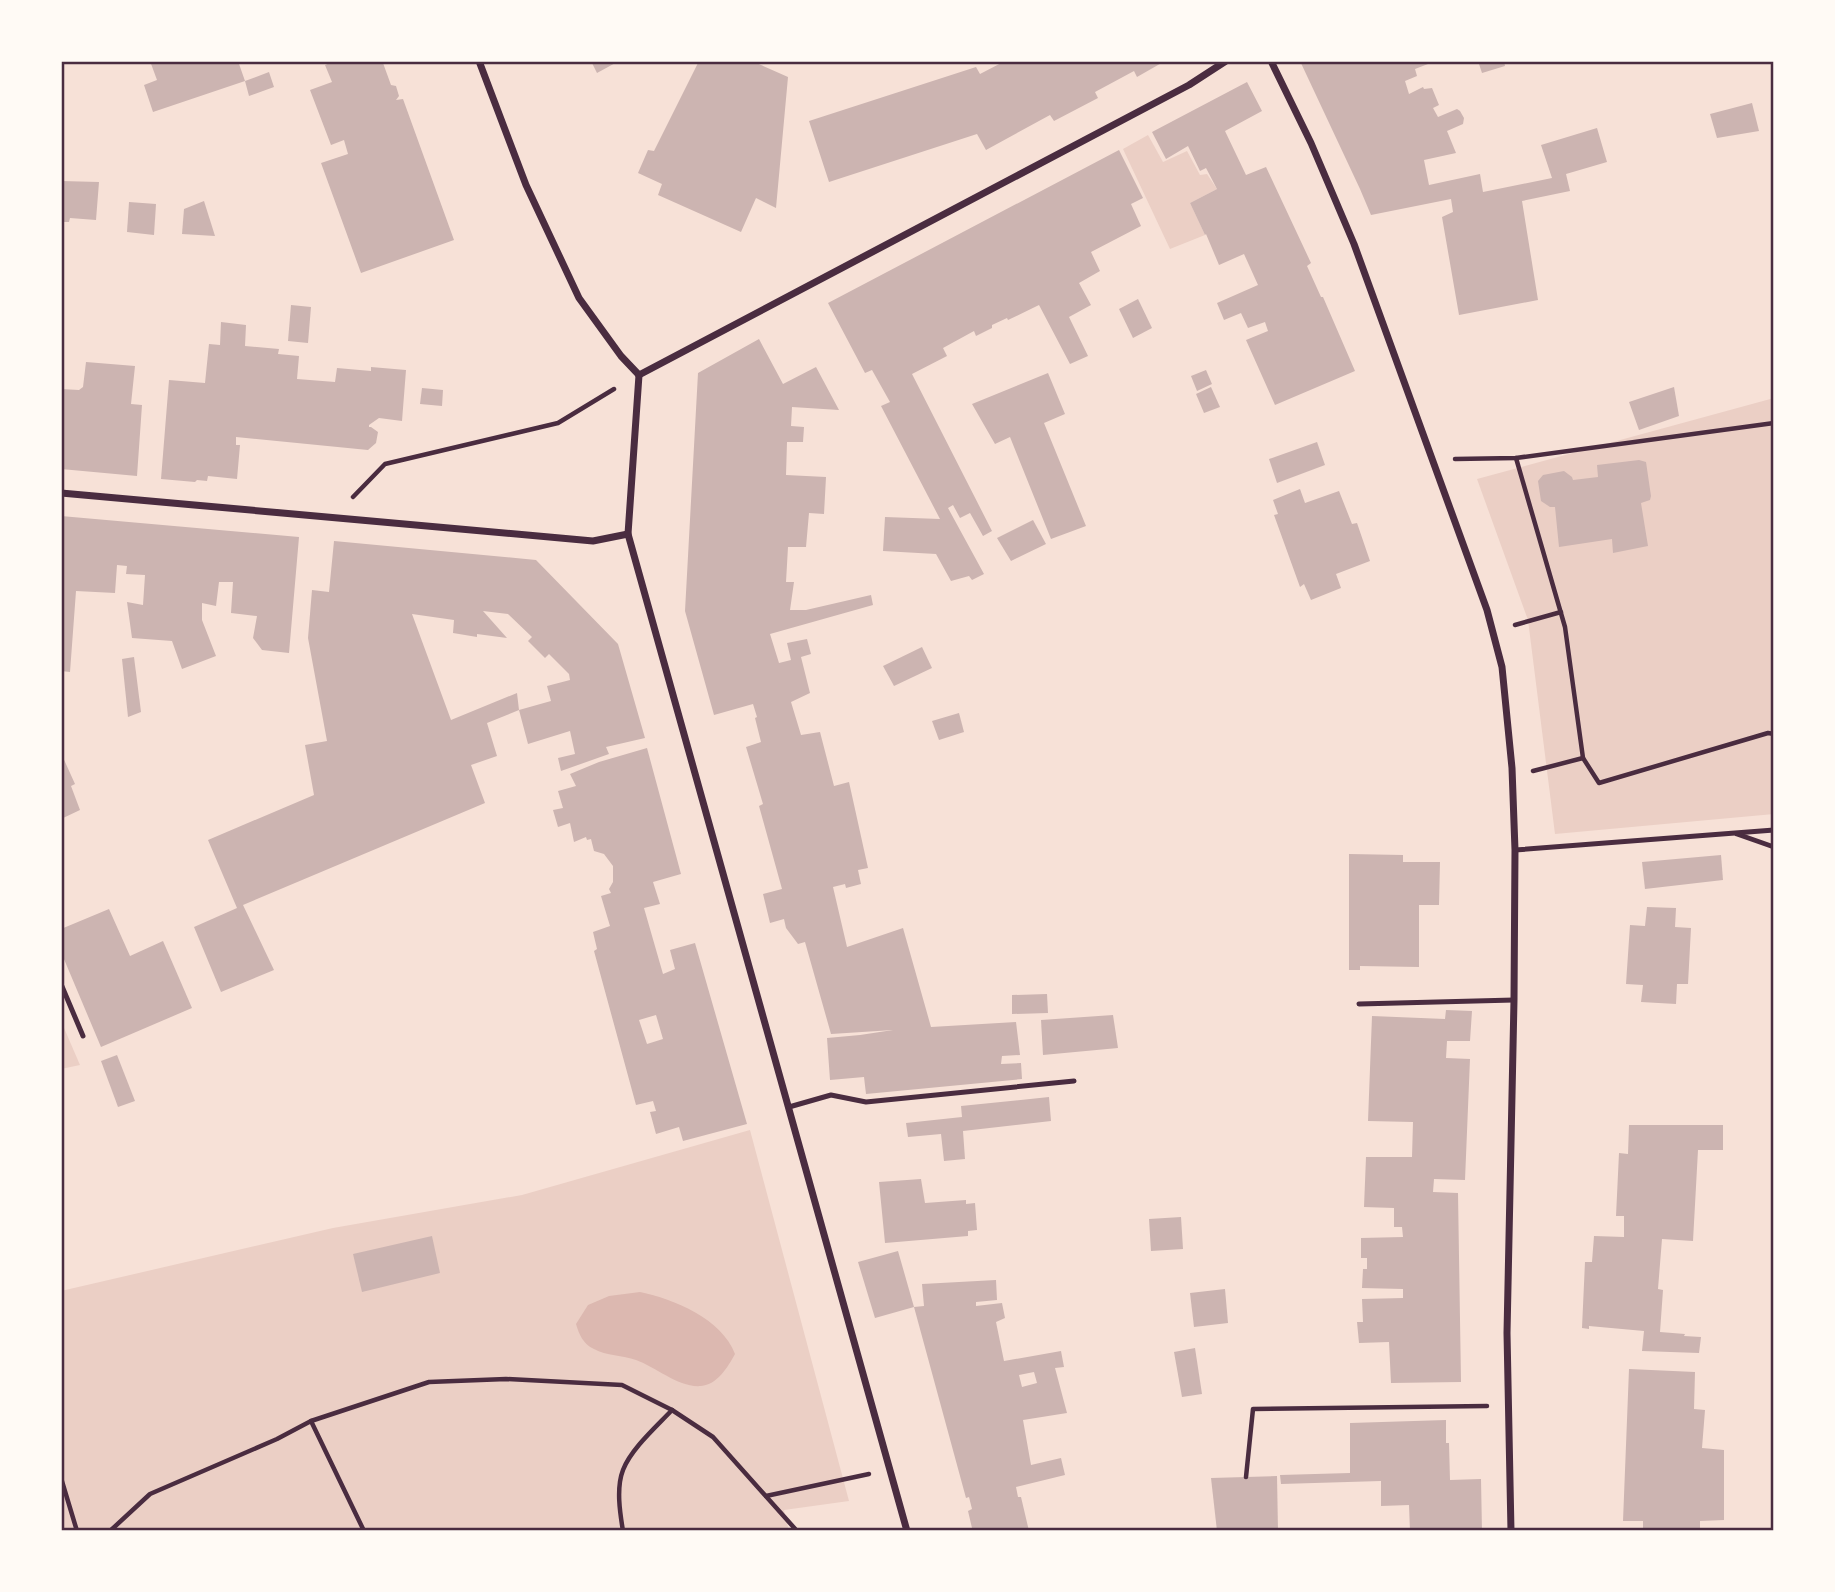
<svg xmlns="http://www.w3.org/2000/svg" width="1835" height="1592" font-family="'Alegreya Sans',sans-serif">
<rect width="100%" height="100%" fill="#f7e1d7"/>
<g fill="#ebcfc5">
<path d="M1148,135L1163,162L1187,151L1200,175L1207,174L1217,189L1190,203L1205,235L1170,249L1123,149Z"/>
<path d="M1774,398V814L1555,834L1528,620L1477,479Z"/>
<path d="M61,1021L80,1065L61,1069Z"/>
<path d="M750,1130L849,1501L784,1510L789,1531H61V1291L333,1228L522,1195Z"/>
</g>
<path fill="#dcb8b0" d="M640,1292C674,1299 722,1319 735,1354C728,1367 717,1385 701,1386C679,1388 656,1367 636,1360C623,1355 606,1356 594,1349C583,1344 579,1334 576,1324L588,1305L609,1296Z"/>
<g fill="#ccb4b1" fill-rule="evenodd">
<path d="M150,61H238L245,81L269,72L274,87L249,96L245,81L153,112L144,85L157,80Z"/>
<path d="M335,61H377L378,64L383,63L391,85L396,86L399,96L396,100L403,99L454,240L361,273L321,163L348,154L344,140L331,145L310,90L332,82L325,65Z"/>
<path d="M591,61H619L597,73Z"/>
<path d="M699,61H752L788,77L776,208L756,198L741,232L658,195L662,184L638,173L648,150L654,151Z"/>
<path d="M1005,61H1165L1137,77L1134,71L1095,92L1098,98L1054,121L1050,115L986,150L977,134L829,182L809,121L976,67L980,74Z"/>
<path d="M1300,61H1427L1428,64L1415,69L1417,76L1405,81L1409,94L1423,87L1424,89L1432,88L1439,105L1433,108L1438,117L1457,109L1460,111L1464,118L1463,124L1447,131L1456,153L1424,160L1429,185L1480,174L1483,192L1552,178L1541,145L1597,128L1607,162L1566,174L1570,191L1522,201L1538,300L1459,315L1442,217L1453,212L1451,199L1371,215L1360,189Z"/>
<path d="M1478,61H1504L1505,66L1482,73Z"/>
<path d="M1247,82L1262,111L1225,131L1246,175L1266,167L1311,263L1307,266L1321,297H1323L1355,371L1275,405L1246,340L1268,331L1265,322L1248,328L1241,313L1224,320L1217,303L1258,285L1244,254L1219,265L1206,234L1205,235L1190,203L1217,189L1206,168L1200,171L1188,146L1166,159L1152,132Z"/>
<path d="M1752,103L1759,131L1717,138L1710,114Z"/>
<path d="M1119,150L1143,198L1131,204L1141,226L1091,252L1100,271L1079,283L1091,305L1069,317L1088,356L1070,364L1039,305L1008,320L1007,318L992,325V328L976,336L974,331L943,348L947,356L912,374L992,531L983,536L970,513L960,518L953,505L948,508L984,574L972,580L969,576L951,581L936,554L883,551L885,517L940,519L881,406L890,402L872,370L865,373L828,303Z"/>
<path d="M61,181L99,182L96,220L70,218L69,222H61Z"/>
<path d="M204,201L215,236L182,234L184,209Z"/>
<path d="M129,202L156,204L154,235L127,232Z"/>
<path d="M1138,299L1152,328L1133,338L1119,309Z"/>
<path d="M291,305L311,307L308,343L288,341Z"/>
<path d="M221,322L246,325L245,346L279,349L278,354L299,356L297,379L335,382L337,368L371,371V367L406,370L402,421L379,418L369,425V427H371L378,432L376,443L368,450L236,437V445H240L237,479L208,476L207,481L197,480L195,482L161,479L169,380L205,383L209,344L220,345Z"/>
<path d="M759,339L783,384L816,367L839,410L792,407L791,426L804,427L803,442H787L786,475L826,477L824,514L809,513L806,547H788L786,582H794L790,610H806L871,595L873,605L770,634L779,663L791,660L787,643L807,639L811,654L801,657L810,693L791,702L801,735L820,732L834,786L849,782L868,868L858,870L861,884L846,888L845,884L833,887L847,947L903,928L931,1027L1016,1022L1020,1055L1002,1056L1001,1064L1021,1063L1022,1079L866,1094L864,1077L830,1080L827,1038L860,1035L893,1030L831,1034L805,942L798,944L786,928L784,919L770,923L763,894L782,889L759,806L763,804L746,747L761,742L755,718L757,717L753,704L714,715L685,611L698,373Z"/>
<path d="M86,362L135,366L131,404L142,405L137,476L61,469V389L79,390L83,387Z"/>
<path d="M1206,370L1212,384L1197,391L1191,376Z"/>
<path d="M1048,373L1065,414L1044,423L1086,526L1051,539L1010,437L995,444L972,404Z"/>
<path d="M1211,387L1220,407L1204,413L1196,394Z"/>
<path d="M1674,387L1679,416L1639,430L1629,402Z"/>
<path d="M422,388L443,390L442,406L420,404Z"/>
<path d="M1317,442L1325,465L1277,483L1269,459Z"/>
<path d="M1639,460L1646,462L1651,496L1650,500L1641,503L1648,546L1613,553L1612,539L1559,547L1555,507H1550L1541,501L1538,481L1543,475L1564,471L1572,477L1573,480L1598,477L1597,465Z"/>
<path d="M1300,489L1305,503L1339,491L1352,524L1357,523L1370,561L1336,574L1341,588L1311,600L1304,584L1300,587L1274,515L1278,514L1273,500Z"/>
<path d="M61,516L299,537L289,653L262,650L253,638L257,616L231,613L233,582H219L216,606L202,603V620L216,656L182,669L172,641L132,638L127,602L143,605L145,575L126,574L127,566L117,565L115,593L76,591L70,672L61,671Z"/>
<path d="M1033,520L1046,544L1011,561L997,538Z"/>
<path d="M334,541L536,560L618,644L645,738L606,747L609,754L561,771L558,758L575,754L570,731L528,744L519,710L551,701L547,686L570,680L569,674L549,654L545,658L528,641L532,637L508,614L483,611L507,638L477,634V637L453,633L454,620L412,614L451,720L517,693L519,710L487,723L497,756L471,765L485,803L243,905L274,970L221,992L194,927L237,908L208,840L314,795L305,745L327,741L308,638L312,590L329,592Z"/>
<path d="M922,647L932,668L894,686L883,666Z"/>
<path d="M134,657L141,712L128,717L122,659Z"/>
<path d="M959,713L964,732L939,740L932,721Z"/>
<path d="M647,748L681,874L653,882L660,904L644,908L663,974L675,969L670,950L695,943L747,1124L683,1141L679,1127L656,1134L650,1112L656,1111L653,1101L636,1105L594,951L597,949L593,932L610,926L601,896L611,893L609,889L613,882V866L604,854L594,851L591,839L587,840L586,837L574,842L570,823L558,827L553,810L563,808L558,791L576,786L570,774L599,762ZM656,1015L663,1039L647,1044L639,1020Z"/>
<path d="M61,753L75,784L71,786L80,810L61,819Z"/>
<path d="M1349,854L1403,855V862H1440L1439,905H1419V967L1360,966V970H1349Z"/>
<path d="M1721,855L1723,880L1645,889L1642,862Z"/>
<path d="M1647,907L1676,908L1675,927L1691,928L1688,984H1677L1676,1004L1641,1002L1643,985L1626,984L1630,925L1645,926Z"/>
<path d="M109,909L130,956L163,941L192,1008L101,1047L61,952V929Z"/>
<path d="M1047,994L1048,1013L1012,1014V995Z"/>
<path d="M1446,1010L1472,1011L1470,1041H1447L1446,1058L1470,1059L1465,1180L1434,1179L1433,1192L1458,1193L1461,1382L1391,1383L1389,1342L1359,1343L1357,1322H1363L1362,1299L1403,1298V1289L1362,1288L1363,1269H1367V1258H1361V1238L1403,1237L1402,1227H1394V1208L1364,1207L1366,1157H1412L1413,1122L1368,1121L1372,1016L1445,1019Z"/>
<path d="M1113,1015L1118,1048L1043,1055L1041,1020Z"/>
<path d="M117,1055L135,1101L118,1107L101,1061Z"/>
<path d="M1049,1097L1051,1121L963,1131L965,1159L944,1161L941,1134L908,1137L906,1123L962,1117L961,1106Z"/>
<path d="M1629,1125H1723V1150H1698L1693,1241L1662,1239L1658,1289L1663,1290L1660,1332L1685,1334L1684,1336L1701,1337L1699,1353L1642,1351L1644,1331L1589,1326V1329L1582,1328L1585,1262H1592L1594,1236L1624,1237V1216H1616L1619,1153L1628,1154Z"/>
<path d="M921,1179L925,1203L966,1200V1204L975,1203L977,1230L968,1231V1236L885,1243L879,1182Z"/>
<path d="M1181,1217L1183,1249L1151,1251L1149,1219Z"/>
<path d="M432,1236L440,1273L362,1292L353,1254Z"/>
<path d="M898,1251L914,1307L924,1306L922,1284L996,1280L997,1300L976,1302V1306L1002,1303L1005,1318L996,1322L1004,1361L1061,1351L1064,1367L1055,1368L1067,1413L1023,1420L1031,1465L1061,1458L1065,1475L1016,1487L1018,1497H1021L1029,1531H967L972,1528L968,1511L972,1509L969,1497L966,1498L914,1307L875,1318L858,1262ZM1034,1372L1037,1383L1022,1387L1019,1375Z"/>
<path d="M1225,1289L1228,1323L1194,1327L1190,1293Z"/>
<path d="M1195,1348L1202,1394L1182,1397L1174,1352Z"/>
<path d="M1629,1369L1695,1372L1694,1409L1705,1410L1702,1448L1724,1450V1520L1700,1521V1531H1643V1521H1623Z"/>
<path d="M1446,1420V1443H1449L1450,1480L1481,1479L1482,1531H1410L1409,1505L1381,1506V1481L1281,1484L1280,1475L1350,1473V1423Z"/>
<path d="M1277,1476L1278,1531H1217L1211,1478Z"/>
</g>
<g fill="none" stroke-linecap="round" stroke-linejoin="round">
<g stroke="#4a2c40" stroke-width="4.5">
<path d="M1516,458L1565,627L1583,758L1599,783L1768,733L1774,734"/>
<path d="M1455,459L1516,458L1774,423"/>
<path d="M353,497L385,464L558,423L614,389"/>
<path d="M1515,625L1561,612"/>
<path d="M1533,771L1583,758"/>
<path d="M311,1421L364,1531"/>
<path d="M1246,1477L1253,1409L1487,1406"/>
<path d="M61,1478L77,1531"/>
<path d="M766,1496L869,1474"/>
<path d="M110,1531L150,1494L277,1439L311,1421L429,1382L506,1379L622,1385L672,1410L713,1437L797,1531"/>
<path d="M623,1531C620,1513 616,1488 623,1470C631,1449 656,1427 672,1410"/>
</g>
<g stroke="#4a2c40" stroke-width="5">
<path d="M1737,834L1774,847"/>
<path d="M1515,850L1774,830"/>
<path d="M61,984L83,1036"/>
<path d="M1359,1004L1514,1000"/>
<path d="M789,1107L831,1095L866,1102L1074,1081"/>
</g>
<g stroke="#4a2c40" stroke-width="7">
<path d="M479,61L526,185L579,298L621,356L639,375"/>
<path d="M1271,61L1311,143L1354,244L1487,610L1502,667L1512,768L1515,850L1514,1000L1507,1333L1511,1531"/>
<path d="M639,375L628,534L907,1531"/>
<path d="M639,375L1189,85L1226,61"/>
<path d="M61,493L593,541L628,534"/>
</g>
</g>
<rect width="1835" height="1592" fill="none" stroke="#fffaf5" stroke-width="126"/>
<rect x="63" y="63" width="1709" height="1466" fill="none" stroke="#4a2c40" stroke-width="2.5"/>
</svg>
